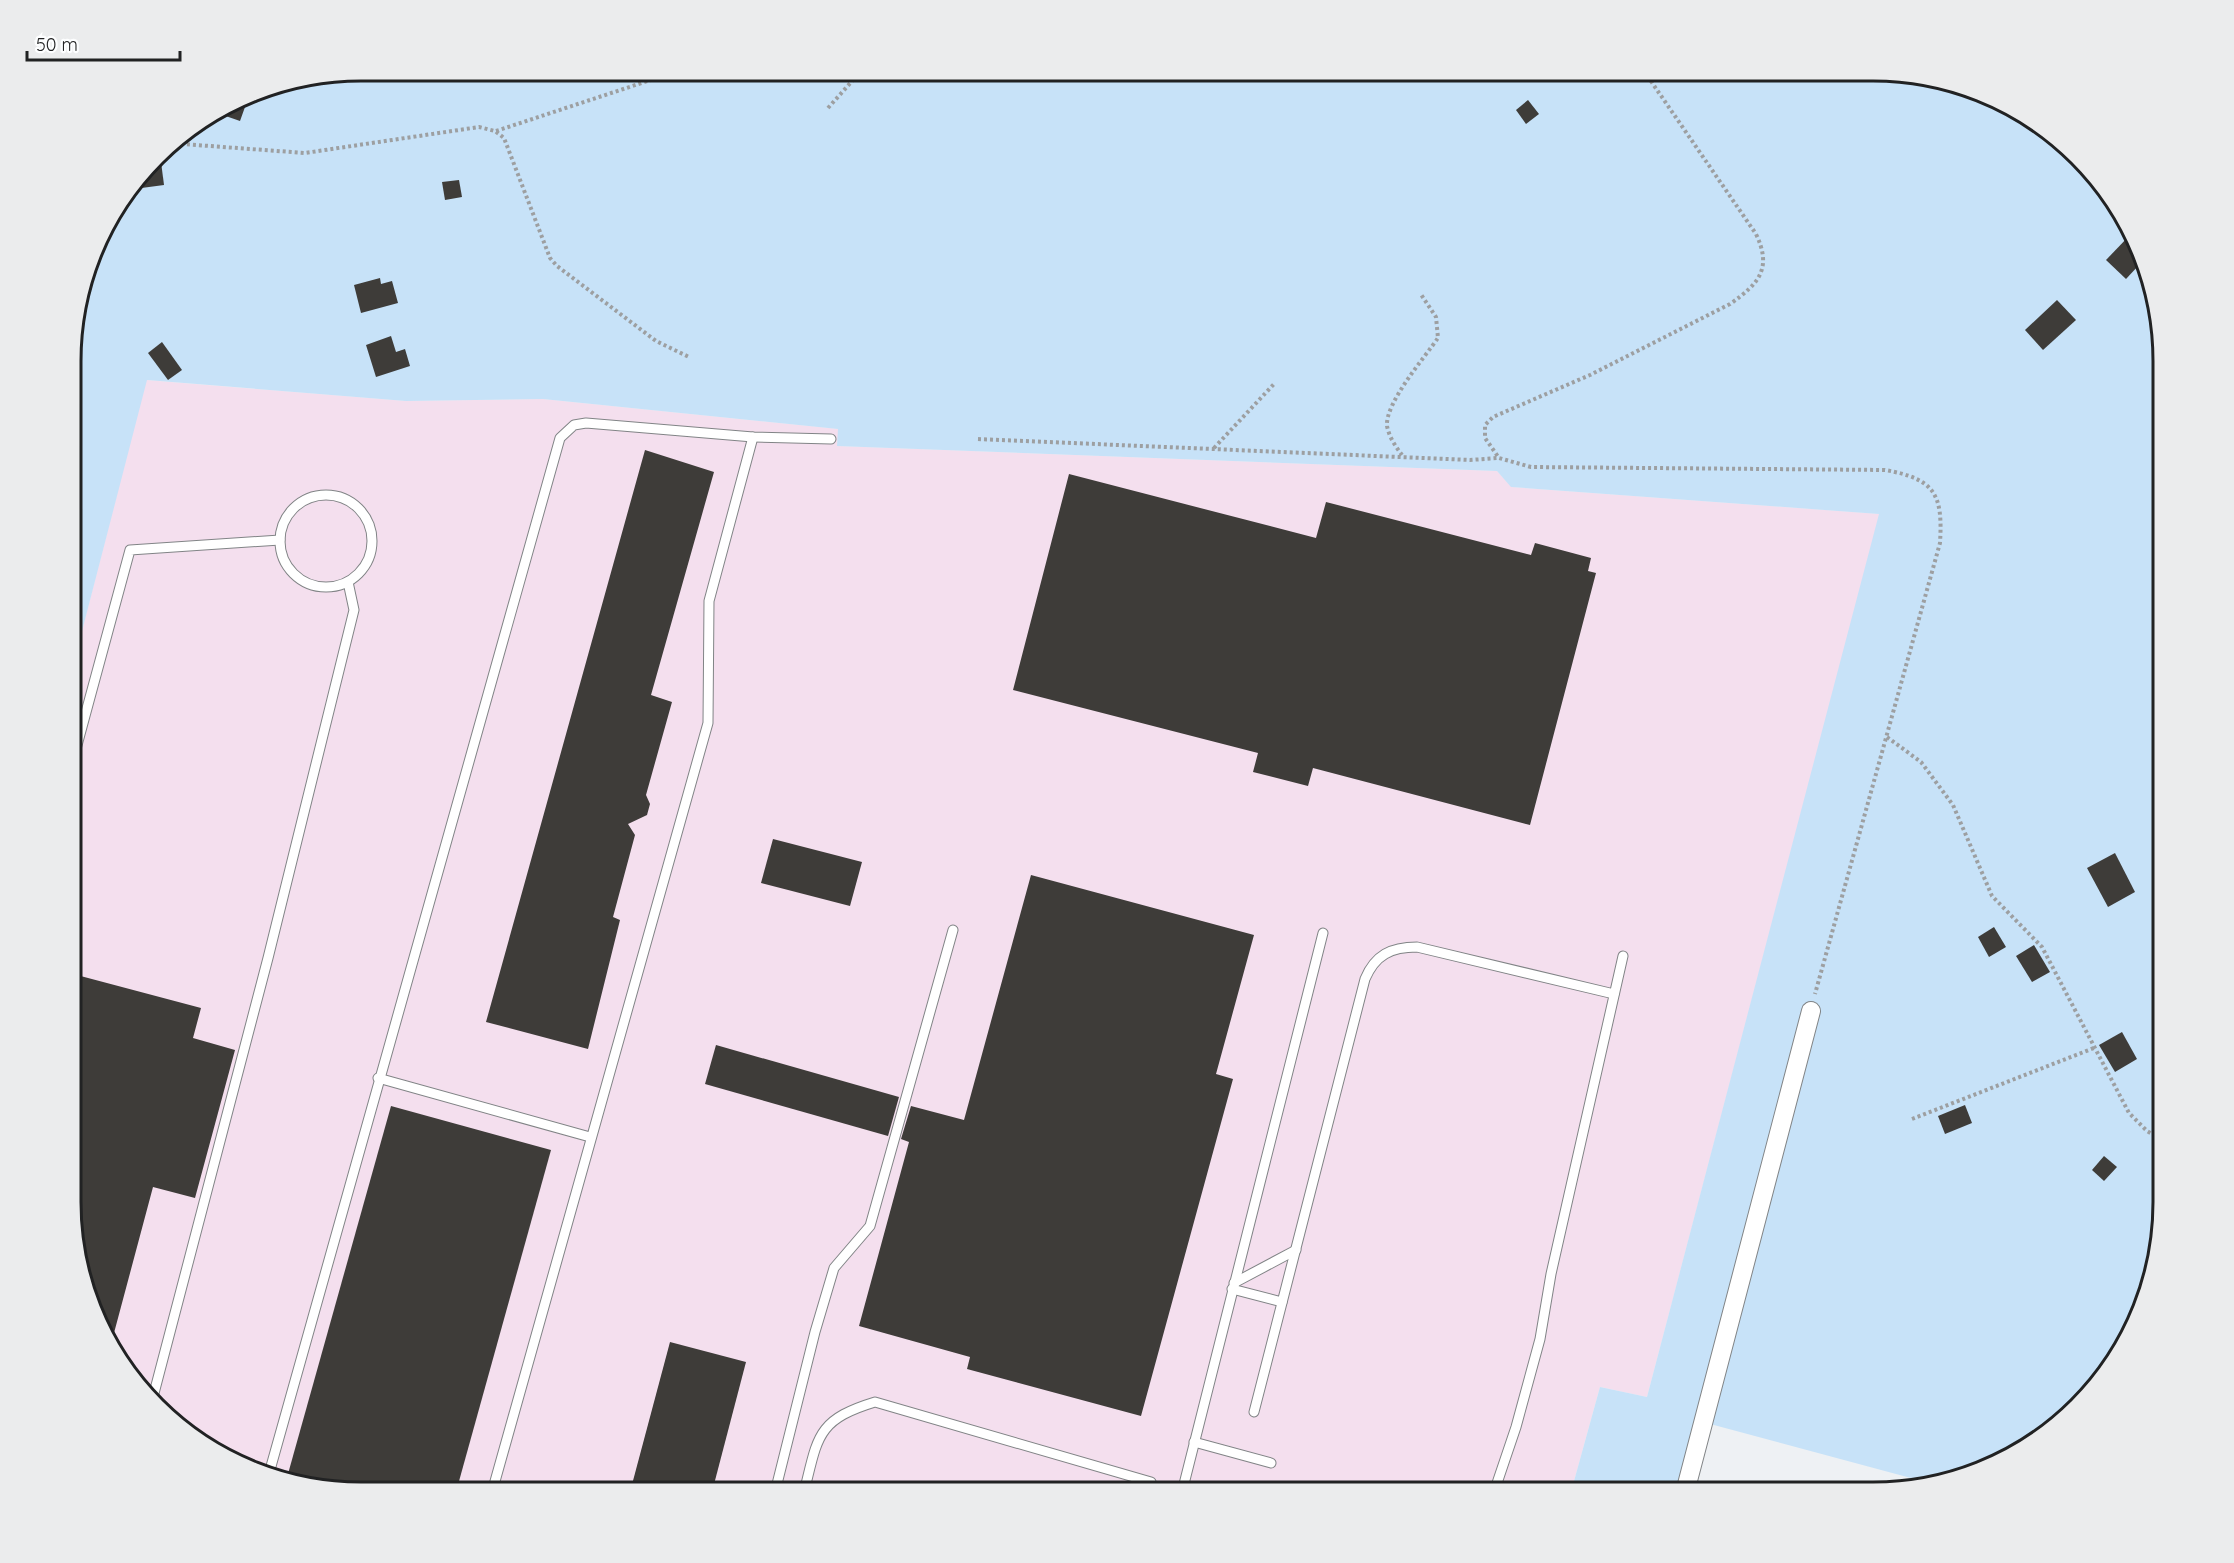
<svg xmlns="http://www.w3.org/2000/svg" width="2234" height="1563" font-family="Quicksand,sans-serif">
<rect width="100%" height="100%" fill="#eef1f4"/>
<path fill="#f4dfee" d="M146,380L406,401L543,399L839,429L837,446L1497,471L1512,487L1880,514L1647,1397L1600,1387L1571,1492H343L267,1477L185,1433L110,1347L73,1239V666Z"/>
<path fill="#c7e2f8" d="M361,71H1891L1967,86L2049,130L2125,216L2163,343V1220L2148,1296L2104,1378L2002,1462L1922,1481L1699,1421L1680,1492H1571L1600,1387L1647,1397L1879,514L1511,487L1497,471L837,446L838,429L543,399L406,401L147,380L73,666V324L101,232L169,143L250,93Z"/>
<g fill="#3e3c39">
<path d="M250,93L240,121L217,113L234,103Z"/>
<path d="M1528,100L1539,114L1526,124L1516,110Z"/>
<path d="M160,154L164,185L134,189Z"/>
<path d="M459,180L462,197L445,200L442,182Z"/>
<path d="M2130,235L2139,265L2126,279L2106,260Z"/>
<path d="M380,278L381,284L392,281L398,303L361,313L354,285Z"/>
<path d="M2057,300L2076,320L2043,350L2025,330Z"/>
<path d="M391,336L396,352L405,349L410,366L376,377L366,345Z"/>
<path d="M162,342L182,370L168,380L148,353Z"/>
<path d="M645,450L714,472L651,695L672,702L646,795L650,804L647,815L628,824L635,835L613,917L620,920L588,1049L486,1022Z"/>
<path d="M1069,474L1316,538L1326,502L1531,555L1535,543L1591,558L1588,571L1596,573L1530,825L1313,768L1308,786L1253,772L1258,753L1013,690Z"/>
<path d="M773,839L862,862L850,906L761,883Z"/>
<path d="M2115,853L2135,892L2108,907L2087,868Z"/>
<path d="M1031,875L1254,935L1216,1074L1233,1079L1141,1416L967,1369L970,1357L859,1326L909,1142L901,1139L911,1106L964,1120Z"/>
<path d="M1994,927L2006,947L1989,957L1978,937Z"/>
<path d="M2034,945L2050,972L2032,982L2016,956Z"/>
<path d="M73,974L201,1008L193,1038L235,1050L195,1198L153,1187L110,1348L73,1239Z"/>
<path d="M2122,1032L2137,1059L2115,1072L2099,1045Z"/>
<path d="M716,1045L899,1097L888,1136L705,1084Z"/>
<path d="M1965,1105L1972,1123L1945,1134L1938,1116Z"/>
<path d="M391,1106L551,1150L456,1492H343L286,1481Z"/>
<path d="M2104,1156L2117,1167L2104,1181L2092,1170Z"/>
<path d="M670,1342L746,1362L712,1492H630Z"/>
</g>
<g fill="none" stroke-linecap="round" stroke-linejoin="round">
<g stroke="#818486" stroke-width="11">
<g id="lane">
<circle cx="326" cy="541" r="46"/>
<path d="M73,760L130,550L280,540"/>
<path d="M378,1078L590,1137"/>
<path d="M1234,1283L1296,1250"/>
<path d="M1232,1289L1282,1302"/>
<path d="M153,1397L268,958L354,610L348,582"/>
<path d="M1254,1412L1365,979C1375,955 1391,947 1417,947L1614,994"/>
<path d="M1194,1442L1271,1463"/>
<path d="M268,1477L560,438L574,425L586,423L753,437L831,439"/>
<path d="M492,1492L708,723L709,601L753,437"/>
<path d="M775,1492L815,1332L834,1268L870,1226L953,930"/>
<path d="M804,1492C818,1437 816,1420 875,1402L1151,1482L1148,1492"/>
<path d="M1182,1492L1323,933"/>
<path d="M1494,1492L1516,1427L1540,1339L1551,1274L1623,956"/>
</g>
</g>
<g stroke="#818486" stroke-width="20">
<path id="street" d="M1685,1492L1811,1011"/>
</g>
<g stroke="#9d9fa1" stroke-width="4" stroke-dasharray="3 3" stroke-linecap="butt">
<path d="M1644,71L1756,234C1772,268 1760,283 1730,304L1590,375L1493,417L1485,425V438L1499,458L1531,467L1885,470C1935,479 1943,494 1940,543L1815,994"/>
<path d="M828,108L861,71"/>
<path d="M496,131L678,71"/>
<path d="M169,143L305,153L479,127L495,131L504,138L550,258L557,266L656,341L689,357"/>
<path d="M978,439L1470,460L1498,458"/>
<path d="M1214,448L1274,384"/>
<path d="M1402,455C1396,447 1389,437 1387,426C1385,403 1425,357 1438,338L1436,317L1420,293"/>
<path d="M1887,737L1921,762L1953,805L1992,896L2042,947L2129,1113L2147,1131L2163,1140"/>
<path d="M1912,1119L2094,1048"/>
</g>
<use href="#lane" stroke="#fff" stroke-width="9"/>
<use href="#street" stroke="#fff" stroke-width="18"/>
</g>
<path d="M0 0H2234V1563H0ZM361 81H1873A280 280 0 0 1 2153 361V1202A280 280 0 0 1 1873 1482H361A280 280 0 0 1 81 1202V361A280 280 0 0 1 361 81Z" fill="#ebeced" fill-rule="evenodd"/>
<path fill="none" stroke="#212223" stroke-width="3" d="M361 81H1873A280 280 0 0 1 2153 361V1202A280 280 0 0 1 1873 1482H361A280 280 0 0 1 81 1202V361A280 280 0 0 1 361 81Z"/>
<path d="M27 51v9h153v-9" fill="none" stroke="#212223" stroke-width="3"/>
<text x="36" y="51" font-size="18" fill="#212223" stroke="#fdfeff" stroke-width="4.5" paint-order="stroke">50 m</text>
</svg>
